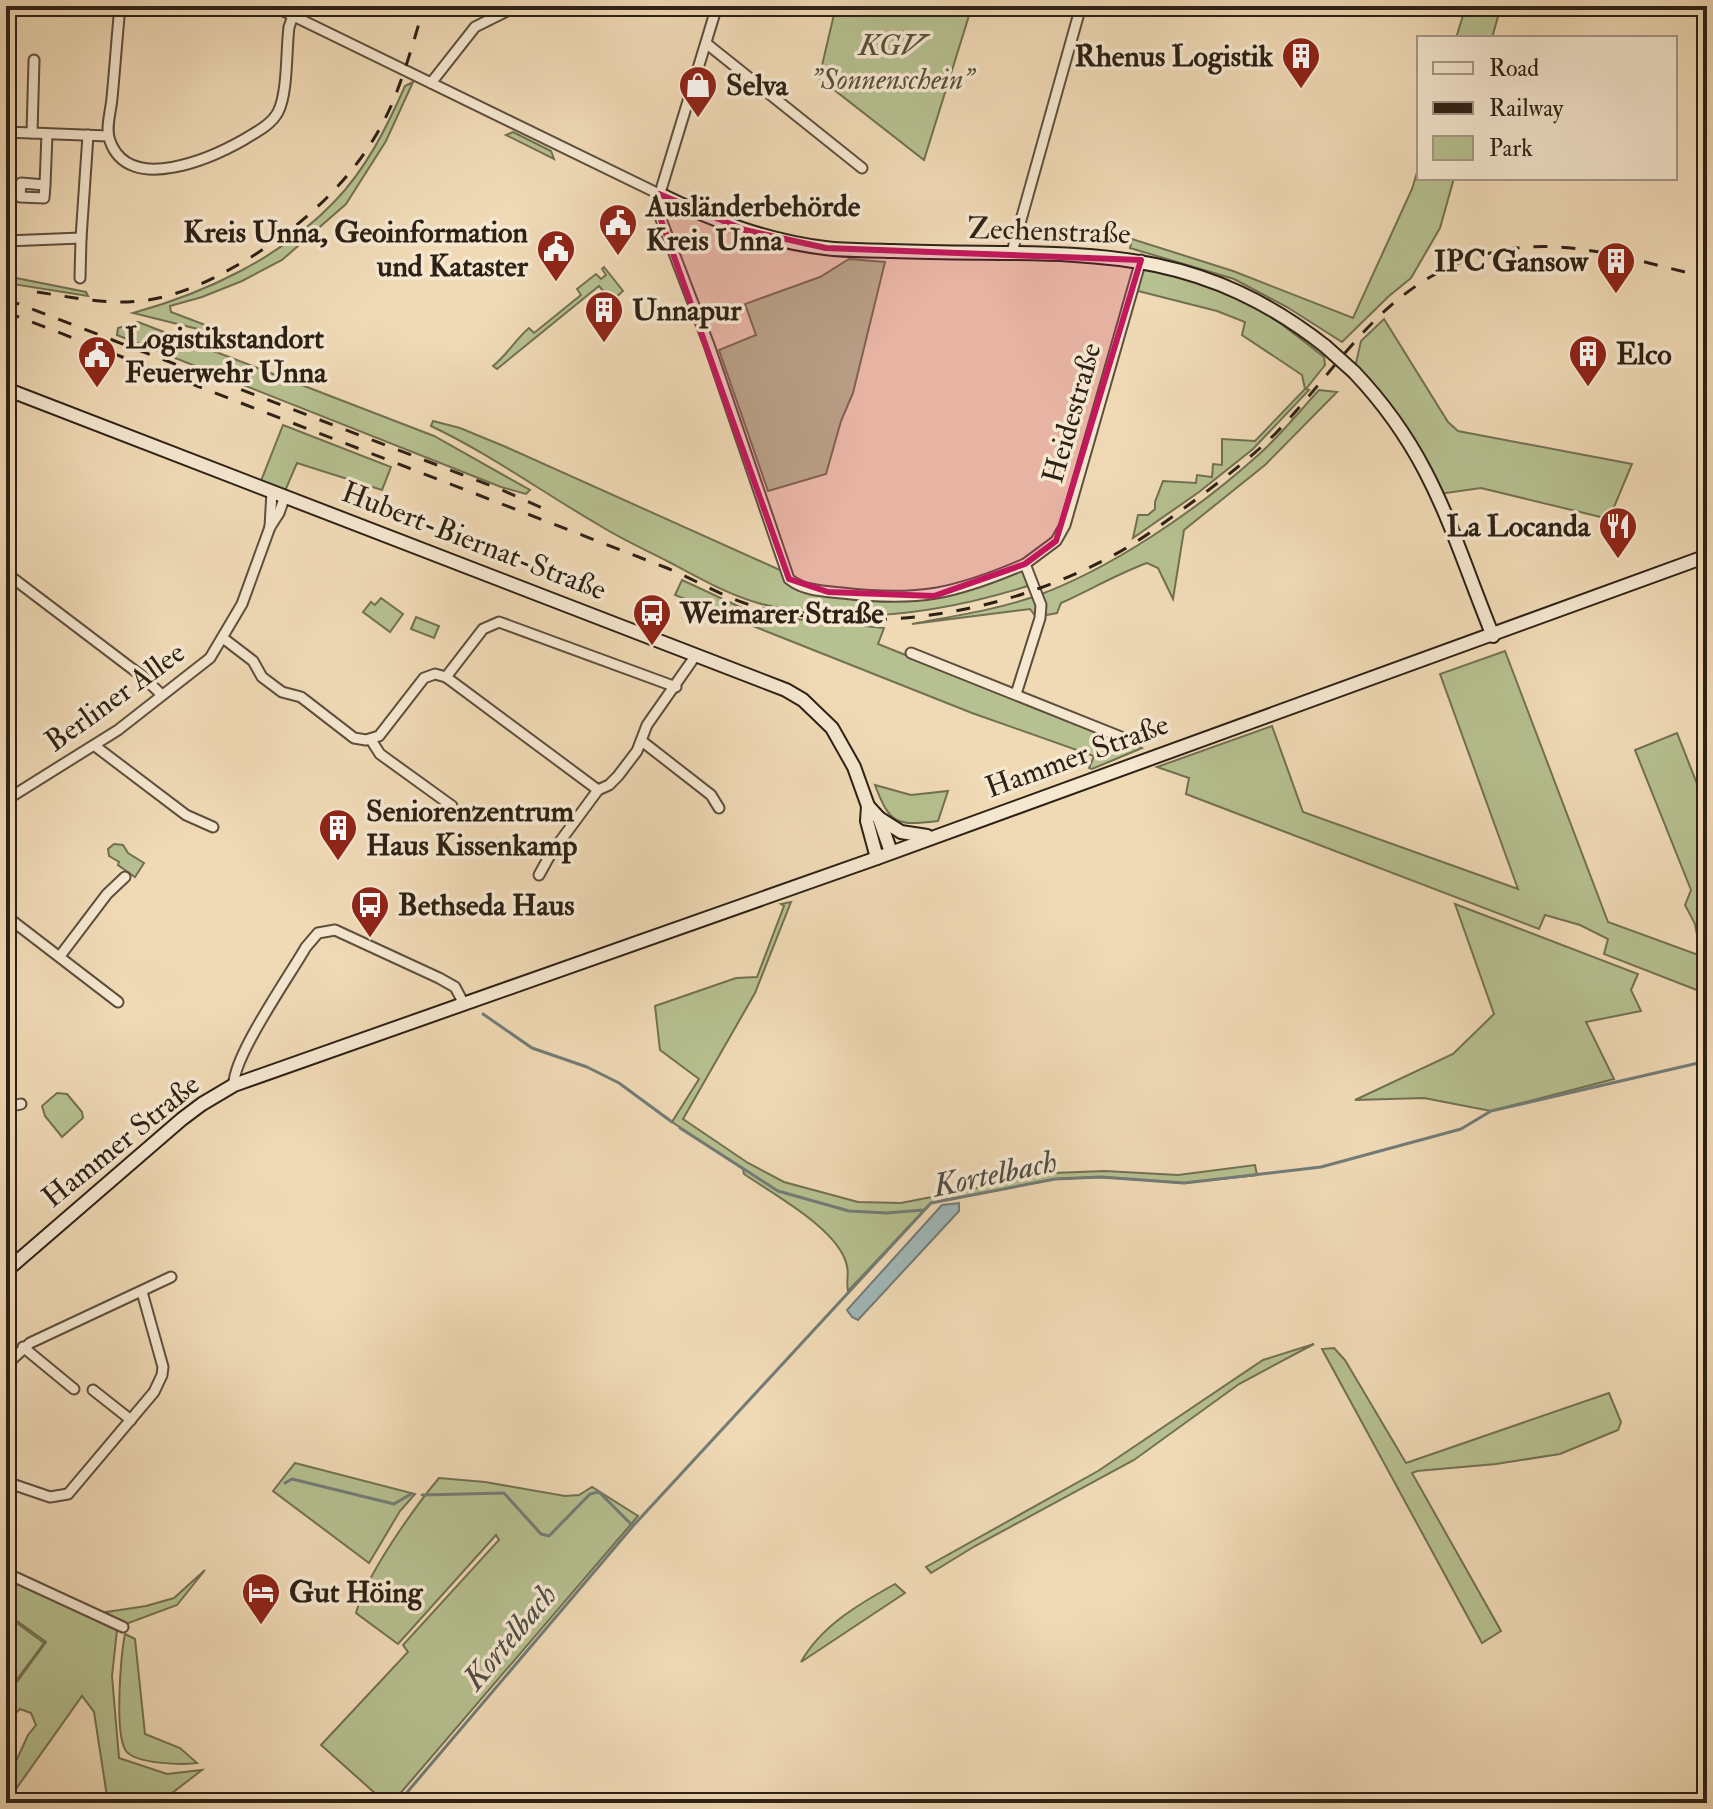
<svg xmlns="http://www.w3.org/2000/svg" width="1713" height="1809" font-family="'IM FELL Double Pica',serif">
<rect width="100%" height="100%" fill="#f0dab6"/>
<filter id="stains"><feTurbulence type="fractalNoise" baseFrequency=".0025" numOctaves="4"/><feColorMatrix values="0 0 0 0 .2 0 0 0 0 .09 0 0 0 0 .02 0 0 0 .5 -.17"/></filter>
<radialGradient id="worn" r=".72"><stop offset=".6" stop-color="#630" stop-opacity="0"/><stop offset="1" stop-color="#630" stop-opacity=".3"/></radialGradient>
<g fill="#b6c090" stroke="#727052" stroke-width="2">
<path d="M836,6H972L924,160L819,78Z"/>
<path d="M1466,6H1501L1492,38H1456Z"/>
<path d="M413,82L386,141L346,204L282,260L242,281L202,297L170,306L171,312L208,326L206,331L133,313C206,293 282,257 335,201C366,169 387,127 405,86Z"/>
<path d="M513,132L551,151L554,159L506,135Z"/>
<path d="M1419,166V178H1454L1440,228L1411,278L1389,296L1342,342L1287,307L1234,279L1130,248L1132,239L1233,271L1353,318L1412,189Z"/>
<path d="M849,259L885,262L853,393L841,421L826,474L768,491L719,350L756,335L745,304L820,277Z"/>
<path d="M1148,266L1242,299L1275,319L1324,357L1325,365L1306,389L1309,390L1253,449L1199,492L1133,538L1138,515H1148L1155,509V502L1163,481L1196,483L1197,475L1212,477L1213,464L1222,465V439L1255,441L1305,389L1302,375L1242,335L1245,322L1217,311L1138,291L1141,272Z"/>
<path d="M604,267L623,291L612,301L599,286L497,369L493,366C508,354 515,340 529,328L534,333L581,295L577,289L596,274L601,279L606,275L602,269Z"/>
<path d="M6,276L86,292L88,296L6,283Z"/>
<path d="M1384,319L1448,422L1458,431L1632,464L1609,519L1481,488L1439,494L1354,372L1361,341Z"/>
<path d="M138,322L434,436L530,490L526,494L501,487L117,335L118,328Z"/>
<path d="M1319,390L1337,392L1265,465L1184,530L1173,599L1158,568L1147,563C1117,574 1090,590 1061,603L1057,613L1036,617L1030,609L912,624C953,616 996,610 1036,596C1111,569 1197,510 1256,457C1279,437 1298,413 1319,390Z"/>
<path d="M433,421L460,428L506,447L780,570L799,587L934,596L1025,564L1034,584C947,612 849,629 758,603C727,594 697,577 669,562C646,550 621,539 599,525C542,492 490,454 431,426Z"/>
<path d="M283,425L391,467L382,490L297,463L285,491L261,481Z"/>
<path d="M682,580L742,608L785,618L884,628L878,644L908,656L911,653L1131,741L1142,748L1092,769L1089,768L1094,756L972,713L675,595Z"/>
<path d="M381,598L403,614L390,632L363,612L371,602L375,605Z"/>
<path d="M416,617L439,626L434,638L411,629Z"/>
<path d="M1505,651L1608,922L1701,956L1695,924L1685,905L1691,890L1635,750L1677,733L1707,809V994L1604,954L1608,939L1580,925L1545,915L1539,929L1186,794L1189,778L1157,767L1272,726L1303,812L1518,889L1440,674Z"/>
<path d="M875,785L911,795L948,791L938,821C897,826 890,825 875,785Z"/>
<path d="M114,844L123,845L128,853L144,863L135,877L118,865L119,862L109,856L108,849Z"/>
<path d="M791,902L755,993L683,1119L748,1163L784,1182L858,1202L901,1203L1053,1173L1105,1171L1178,1175L1255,1165L1257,1175L1184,1183L1101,1177L1055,1179L931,1203L848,1291C846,1282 849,1274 847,1266C840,1230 773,1194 744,1174L743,1169L672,1122L699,1079L660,1050L655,1006L736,978L757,977L784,906L781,904Z"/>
<path d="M1455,904L1638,974L1631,990L1641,1011L1586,1022L1614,1079L1491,1111L1424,1098L1355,1100L1453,1054L1494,1014Z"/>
<path d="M57,1093L67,1094L82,1112L83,1118L62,1137L45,1116L42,1106Z"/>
<path d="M1314,1344L1239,1384L1134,1460L975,1546L931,1573L926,1567L1098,1471L1263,1360Z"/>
<path d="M1334,1348L1345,1360L1406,1463L1609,1393L1621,1422L1618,1430L1560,1454L1496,1464L1417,1471L1412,1473L1501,1631L1482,1643L1322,1349Z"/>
<path d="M295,1463L415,1494L400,1511L369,1563L273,1491Z"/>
<path d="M439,1478L485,1482L565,1496L579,1495L592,1487L638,1516L398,1796L391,1803H386L321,1745L408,1652L403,1645L499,1540L496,1535L398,1644L356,1613C366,1575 414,1508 439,1478Z"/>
<path d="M205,1570L177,1605L126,1624L100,1613L146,1606L174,1598Z"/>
<path d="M6,1577L117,1630L112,1676L119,1758L167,1774L202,1770L159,1803H108L94,1712L82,1696L6,1803V1783L28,1735L36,1725L31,1713L20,1709L6,1723V1697L46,1642L6,1613Z"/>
<path d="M895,1584L905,1593L801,1662C821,1626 859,1604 895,1584Z"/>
<path d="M6,1615L44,1643L15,1682L6,1676Z"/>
<path d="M125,1634L135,1639L145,1734L180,1748L197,1763C182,1765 136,1764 126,1751C114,1734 121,1655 125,1634Z"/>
</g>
<path fill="#a0b8b9" stroke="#727c77" stroke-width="2" d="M959,1203V1211L858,1320L852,1317L847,1310L942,1205Z"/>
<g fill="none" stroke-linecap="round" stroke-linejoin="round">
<g stroke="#727c77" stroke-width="3">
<path d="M483,1014L532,1048L587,1067L619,1083L672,1122"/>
<path d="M680,1128L778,1191L849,1211L887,1213L923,1210"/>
<path d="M285,1483L292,1479L394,1504L411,1494"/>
<path d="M422,1495L504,1493L541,1534L549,1536L590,1494L599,1492L632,1525"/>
<path d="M398,1803L633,1526L931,1203L1055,1179L1101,1177L1184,1183L1321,1167L1461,1129L1491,1111L1707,1061"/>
</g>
<g stroke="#5e4f3d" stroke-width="13">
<g id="street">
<path d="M120,6C117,37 115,67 112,98C111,111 105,129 110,141C129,195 212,158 245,139C256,132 271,125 278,112C288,93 286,50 289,27L293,16"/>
<path d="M273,6L659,194"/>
<path d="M717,6L656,206L709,345L789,579C804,591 823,591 842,593C919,602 955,594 1025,564L1041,605L1040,618L1016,694"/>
<path d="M707,44L862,168"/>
<path d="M431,83L475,27L517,6"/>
<path d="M6,132L108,136"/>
<path d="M32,133L34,60"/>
<path d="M45,185L44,198L20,197L21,183L45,185L47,134"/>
<path d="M6,241L81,238L88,135"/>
<path d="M1012,252L1081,6"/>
<path d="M80,278L81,238"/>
<path d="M270,527L272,491"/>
<path d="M1025,564L1056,541L1065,525L1141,260"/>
<path d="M6,573L143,677L162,695"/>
<path d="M223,638L253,661L262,677L282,692L301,697L354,738L366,740L379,736L424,678L435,674L446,677L598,790L609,785L618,776L637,751L647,725L696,655"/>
<path d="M911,653L1131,741"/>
<path d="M446,677L483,629L499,622L676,687"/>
<path d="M371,740L380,754L452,806"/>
<path d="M643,742L711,795L719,808"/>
<path d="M95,746L186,815L213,827"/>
<path d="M6,800L118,730L210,658L242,604L270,527L279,513L285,496"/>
<path d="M539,875L550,855L598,790"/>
<path d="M6,916L118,1002"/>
<path d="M60,956L107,894L125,877"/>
<path d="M234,1085C232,1058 290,975 306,947L318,933L335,930L439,978L455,987L464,1004"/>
<path d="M6,1107L21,1104"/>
<path d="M23,1347L74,1389"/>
<path d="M6,1365L30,1343L171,1277"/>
<path d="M93,1390L131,1420"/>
<path d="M6,1482L50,1497L68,1494L154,1392L162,1375L163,1367L142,1292"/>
<path d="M6,1573L123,1627"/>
</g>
</g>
<g stroke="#2d2115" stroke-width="16">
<g id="secondary">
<path d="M659,194C712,220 766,241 825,248C848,251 870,250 892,251C1060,258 1181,233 1325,346"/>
<path d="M1354,372C1434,456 1451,533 1493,636"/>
<path d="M6,389L786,690L803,700L832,728L854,767L868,806L879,818L891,852"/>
<path d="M868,806L867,821L877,858"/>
<path d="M879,818L901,832L927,836"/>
<path d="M6,1271L182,1119L202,1104L234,1085L877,858L1707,556"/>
</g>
</g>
<use href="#street" stroke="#f5e7d0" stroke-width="9"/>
<use href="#secondary" stroke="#f5e7d0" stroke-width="12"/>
<g stroke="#2d2115" stroke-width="3" stroke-dasharray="14 14" stroke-linecap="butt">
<path d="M37,292C71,297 106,305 140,301C179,297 214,279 248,259C310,221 366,168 394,99C406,69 415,37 424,6"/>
<path d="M6,299L502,490L551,512"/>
<path d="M6,312L667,568C698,581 728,600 761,608C877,636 1008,612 1112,556C1144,539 1173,516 1202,495C1228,475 1253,456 1276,433C1347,359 1385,278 1494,252C1567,235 1637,262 1707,277"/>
</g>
<g stroke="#2d2115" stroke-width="16" stroke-linecap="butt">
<path id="secondary-bridge" d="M1325,346L1354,372"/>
</g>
<use href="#secondary-bridge" stroke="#f5e7d0" stroke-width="12"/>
</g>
<path fill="#c2185b" fill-opacity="0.2" stroke="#c2185b" stroke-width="6" stroke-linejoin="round" d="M659,194L745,230L826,248L1141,260L1056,541L1025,564L934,596L828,592L789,579L656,206Z"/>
<defs>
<g id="building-pin" transform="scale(2)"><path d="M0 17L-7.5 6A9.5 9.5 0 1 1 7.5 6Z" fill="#8f2418" stroke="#f5e7d0"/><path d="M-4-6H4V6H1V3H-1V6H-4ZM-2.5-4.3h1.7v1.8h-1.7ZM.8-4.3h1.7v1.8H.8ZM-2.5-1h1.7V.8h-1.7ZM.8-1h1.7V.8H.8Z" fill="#fff"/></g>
<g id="shop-pin" transform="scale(2)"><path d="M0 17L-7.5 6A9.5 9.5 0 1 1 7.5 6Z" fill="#8f2418" stroke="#f5e7d0"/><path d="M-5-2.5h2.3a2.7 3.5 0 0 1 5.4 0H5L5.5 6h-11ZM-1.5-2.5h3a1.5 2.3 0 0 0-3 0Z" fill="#fff"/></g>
<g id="civic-pin" transform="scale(2)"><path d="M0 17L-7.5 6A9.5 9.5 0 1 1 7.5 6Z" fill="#8f2418" stroke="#f5e7d0"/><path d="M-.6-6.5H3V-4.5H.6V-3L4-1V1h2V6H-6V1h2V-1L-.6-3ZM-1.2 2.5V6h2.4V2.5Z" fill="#fff"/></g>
<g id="restaurant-pin" transform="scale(2)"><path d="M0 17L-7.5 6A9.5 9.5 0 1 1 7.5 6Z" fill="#8f2418" stroke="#f5e7d0"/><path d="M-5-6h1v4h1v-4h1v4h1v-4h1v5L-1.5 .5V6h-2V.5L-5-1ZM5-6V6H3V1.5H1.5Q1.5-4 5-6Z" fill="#fff"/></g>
<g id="bus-pin" transform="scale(2)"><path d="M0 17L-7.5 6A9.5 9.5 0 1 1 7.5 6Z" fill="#8f2418" stroke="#f5e7d0"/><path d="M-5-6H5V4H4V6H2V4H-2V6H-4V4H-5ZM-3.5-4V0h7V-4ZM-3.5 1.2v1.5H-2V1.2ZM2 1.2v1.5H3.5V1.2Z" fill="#fff"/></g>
<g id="hotel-pin" transform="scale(2)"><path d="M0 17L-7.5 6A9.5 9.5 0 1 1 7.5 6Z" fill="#8f2418" stroke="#f5e7d0"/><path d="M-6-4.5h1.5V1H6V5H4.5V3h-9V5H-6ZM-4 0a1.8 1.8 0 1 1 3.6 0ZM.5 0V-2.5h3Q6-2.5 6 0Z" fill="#fff"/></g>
</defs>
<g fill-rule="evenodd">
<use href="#building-pin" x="1301" y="56"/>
<use href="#shop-pin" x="698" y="85"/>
<use href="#civic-pin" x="618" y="223"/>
<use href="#civic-pin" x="556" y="249"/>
<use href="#building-pin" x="1616" y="261"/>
<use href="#building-pin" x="604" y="310"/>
<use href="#building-pin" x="1588" y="354"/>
<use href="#civic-pin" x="97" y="355"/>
<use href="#restaurant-pin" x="1618" y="526"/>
<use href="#bus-pin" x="652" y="613"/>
<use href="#building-pin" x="338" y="828"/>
<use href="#bus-pin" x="370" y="905"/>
<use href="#hotel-pin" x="261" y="1592"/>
</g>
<g text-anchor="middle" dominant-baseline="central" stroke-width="7" stroke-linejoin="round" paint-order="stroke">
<g font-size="30" font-style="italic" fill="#56513a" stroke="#f5e7d0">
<text x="892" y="45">KGV<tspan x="892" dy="34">"Sonnenschein"</tspan></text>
</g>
<g font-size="30" font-weight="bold" fill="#2d2115" stroke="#f5e7d0" text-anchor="start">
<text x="1273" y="56" text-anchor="end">Rhenus Logistik</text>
<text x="726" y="85">Selva</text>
<text x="646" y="206">Ausländerbehörde<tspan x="646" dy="34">Kreis Unna</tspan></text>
<text x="528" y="232" text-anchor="end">Kreis Unna, Geoinformation<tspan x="528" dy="34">und Kataster</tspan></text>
<text x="1588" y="261" text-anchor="end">IPC Gansow</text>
<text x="632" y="310">Unnapur</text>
<text x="125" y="338">Logistikstandort<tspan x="125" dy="34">Feuerwehr Unna</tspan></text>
<text x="1616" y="354">Elco</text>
<text x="1590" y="526" text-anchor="end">La Locanda</text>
<text x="680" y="613">Weimarer Straße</text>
<text x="366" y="811">Seniorenzentrum<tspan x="366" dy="34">Haus Kissenkamp</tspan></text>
<text x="398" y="905">Bethseda Haus</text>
<text x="289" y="1592">Gut Höing</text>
</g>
<g font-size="30" fill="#2d2115" stroke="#f5e7d0">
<text transform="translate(1049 231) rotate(2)">Zechenstraße</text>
<text transform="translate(1072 413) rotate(-74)">Heidestraße</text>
<text transform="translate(474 541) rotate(21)">Hubert-Biernat-Straße</text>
<text transform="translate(115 697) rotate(-36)">Berliner Allee</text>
<text transform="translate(1077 756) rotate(-20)">Hammer Straße</text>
<text transform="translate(121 1141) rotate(-39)">Hammer Straße</text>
</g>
<g font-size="32" font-style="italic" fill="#504e46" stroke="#f5e7d0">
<text transform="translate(995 1174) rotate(-12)">Kortelbach</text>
<text transform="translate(510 1637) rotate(-50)">Kortelbach</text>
</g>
</g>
<rect width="1713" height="1809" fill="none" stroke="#f0dab6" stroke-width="32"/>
<rect x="8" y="8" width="1697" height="1793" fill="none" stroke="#2d2115" stroke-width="4"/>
<rect x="16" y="16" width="1681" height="1777" fill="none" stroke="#2d2115" stroke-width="2"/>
<rect x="1417" y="36" width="260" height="144" fill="#f5e7d0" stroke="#a59885" stroke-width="2"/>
<rect x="1433" y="62" width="40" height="12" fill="#f5e7d0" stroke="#a59885" stroke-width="2"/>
<text x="1489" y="76" font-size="24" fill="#2d2115">Road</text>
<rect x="1433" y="102" width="40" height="12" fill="#2d2115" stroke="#a59885" stroke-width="2"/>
<text x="1489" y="116" font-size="24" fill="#2d2115">Railway</text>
<rect x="1433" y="136" width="40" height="24" fill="#b6c090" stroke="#a59885" stroke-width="2"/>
<text x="1489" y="156" font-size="24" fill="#2d2115">Park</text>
<rect width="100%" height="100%" filter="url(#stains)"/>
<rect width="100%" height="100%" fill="url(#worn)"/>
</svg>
